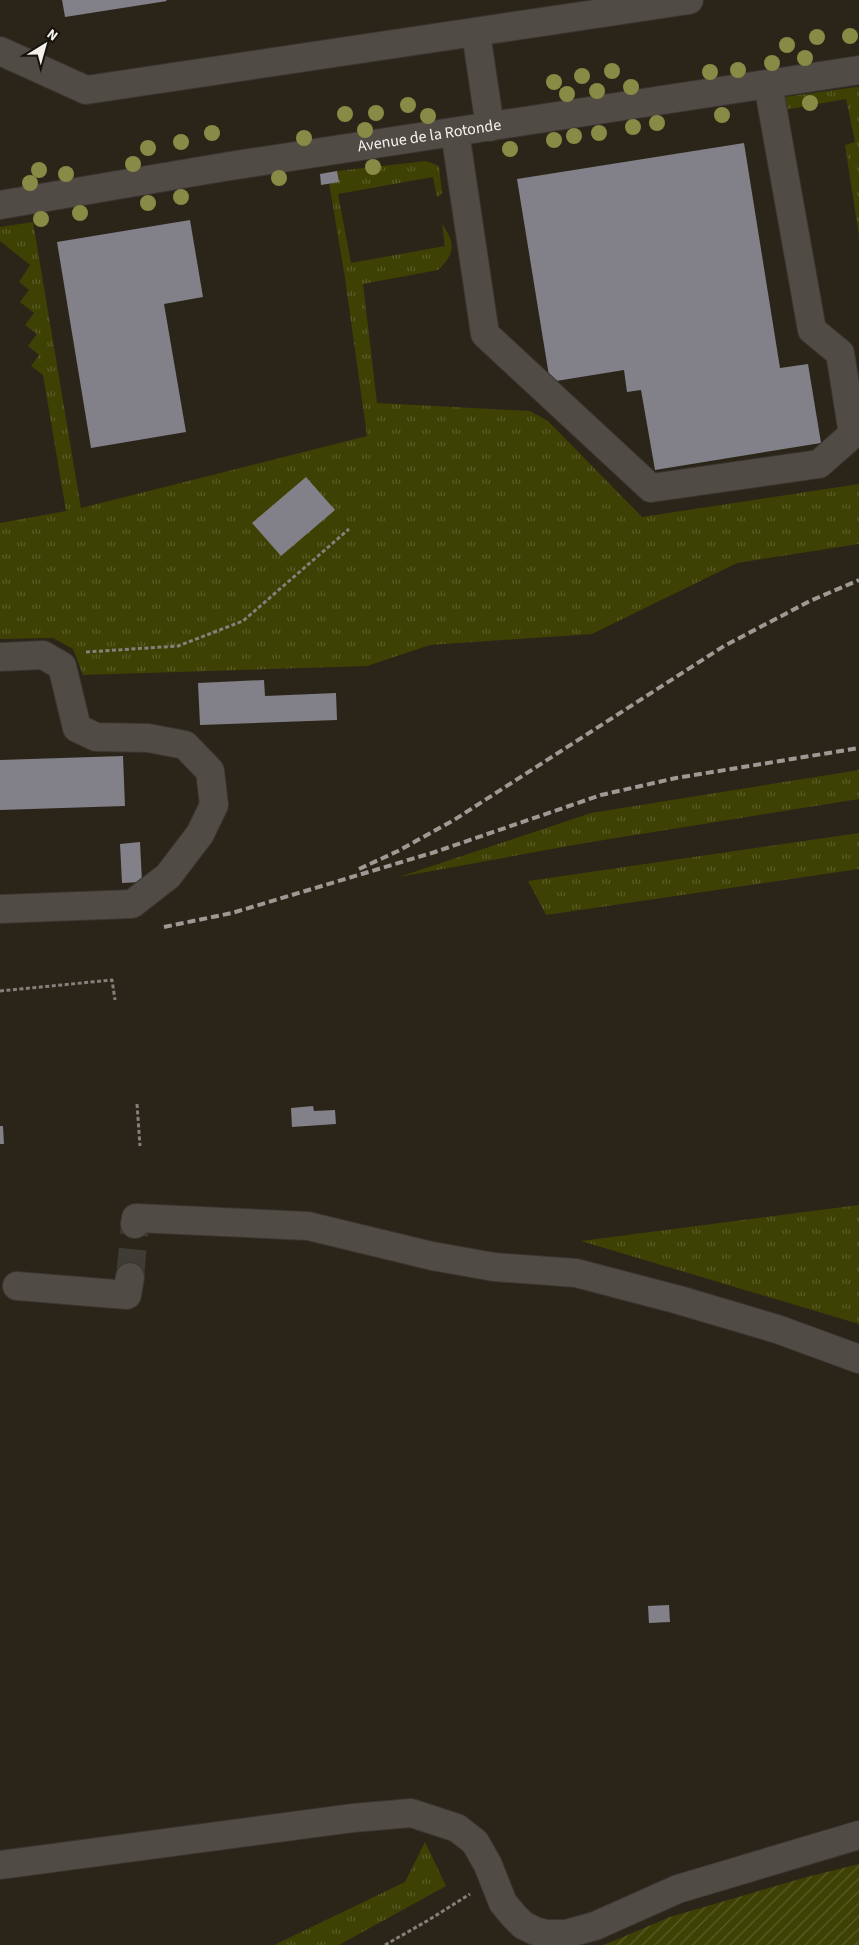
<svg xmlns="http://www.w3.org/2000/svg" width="859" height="1945" font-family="'Source Sans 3',sans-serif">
<defs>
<pattern id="grass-tufts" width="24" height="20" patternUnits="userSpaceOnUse" patternTransform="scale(1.25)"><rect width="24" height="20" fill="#3e4104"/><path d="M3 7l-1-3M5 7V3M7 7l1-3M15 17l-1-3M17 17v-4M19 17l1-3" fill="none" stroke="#5a5d29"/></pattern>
<pattern id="garden-furrows" width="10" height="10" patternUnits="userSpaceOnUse" patternTransform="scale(1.25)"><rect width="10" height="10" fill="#3e4104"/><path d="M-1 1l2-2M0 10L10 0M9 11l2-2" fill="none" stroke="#5a5d29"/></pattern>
</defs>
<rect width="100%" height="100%" fill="#1f1b15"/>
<rect fill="#2b2418" x="0" y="0" width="859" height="1945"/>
<g fill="url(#grass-tufts)">
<path d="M856,87H859V236L845,145L855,142L846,99L784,110V97Z"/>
<path d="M426,161L439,166L442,193L437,197L433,177L338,194L351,263L445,246L442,224C456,243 455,254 438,270L363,284L377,403L530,411L548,421L642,517L859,484V544L737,563L592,634L430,645L367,666L83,675L73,649L53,638L0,639V523L66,511L43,375L31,366L39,355L28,346L37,334L25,325L34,313L20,302L29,290L19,282L30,265L0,241V227L33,222L81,508L367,436L345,278L329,183L338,182L337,171Z"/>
<path d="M859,770V799L585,843L399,877L591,813Z"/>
<path d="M859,833V869L546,915L528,881Z"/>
<path d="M859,1205V1324L581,1241Z"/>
<path d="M425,1842L446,1886L339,1945H274L405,1882Z"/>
</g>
<path fill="url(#garden-furrows)" d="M859,1864V1945H604L670,1917L803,1878Z"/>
<g fill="#828089">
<path d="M62,0H166L167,1L65,17Z"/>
<path d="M744,143L780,368L808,364L821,443L655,470L641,390L627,392L624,370L550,382L517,179Z"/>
<path d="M337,171L339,182L321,185L320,174Z"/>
<path d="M190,220L203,297L164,304L186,432L91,448L57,242Z"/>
<path d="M306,477L335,510L281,556L252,523Z"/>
<path d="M264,680L265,696L336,693L337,720L200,725L198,683Z"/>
<path d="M123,756L125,806L0,810V760Z"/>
<path d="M140,842L142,882L122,883L120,844Z"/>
<path d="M313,1106L314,1111L335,1110L336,1124L292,1127L291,1108Z"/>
<path d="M0,1126H3L4,1144H0Z"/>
<path d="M669,1605L670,1622L649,1623L648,1606Z"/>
</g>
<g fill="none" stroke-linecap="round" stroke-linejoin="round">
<path stroke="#3f3b35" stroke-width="28" stroke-dasharray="28 14" stroke-linecap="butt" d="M130,1277L135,1224"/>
<g stroke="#383532" stroke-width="30">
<g id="minor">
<path d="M476,33L490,127"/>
<path d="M0,51L86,90L689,0"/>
<path d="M455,132L485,334L651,488L819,464L853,434L840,353L812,330L768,84"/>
<path id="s1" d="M0,205L230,166L859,70"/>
<path d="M0,657L43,655L62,666L77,728L96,737L148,738L185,745L210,771L214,805L200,834L168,876L132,904L0,909"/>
<path d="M135,1224L136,1218L308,1226L432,1256L494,1267L576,1273L679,1300L777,1329L859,1359"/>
<path d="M17,1286L127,1295L130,1277"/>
<path d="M0,1865L353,1818L411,1813L457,1828L475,1842L488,1865L503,1903L514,1916L523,1925L535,1931L546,1934H566L595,1926L678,1889L859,1835"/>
</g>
</g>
<g stroke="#84807b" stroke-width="3" stroke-dasharray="4 2.5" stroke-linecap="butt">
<path d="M86,652L178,646L243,621L349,529"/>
<path d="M0,991L112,980L115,1000"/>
<path d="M137,1104L140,1146"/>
<path d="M385,1945L427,1921L470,1894"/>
</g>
<use href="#minor" stroke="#504b44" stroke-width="28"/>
<g stroke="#9d9a95" stroke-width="4" stroke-dasharray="8 4" stroke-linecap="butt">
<path d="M359,869L398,851L454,820L724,646L810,601L859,580"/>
<path d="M164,927L232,913L435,852L601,795L676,778L859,748"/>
</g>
</g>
<g fill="#888b45">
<circle cx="850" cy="36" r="8"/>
<circle cx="817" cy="37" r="8"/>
<circle cx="787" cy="45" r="8"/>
<circle cx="805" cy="58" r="8"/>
<circle cx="772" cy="63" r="8"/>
<circle cx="738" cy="70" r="8"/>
<circle cx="612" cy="71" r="8"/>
<circle cx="710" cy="72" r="8"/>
<circle cx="582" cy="76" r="8"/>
<circle cx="554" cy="82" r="8"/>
<circle cx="631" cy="87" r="8"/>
<circle cx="597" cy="91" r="8"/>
<circle cx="567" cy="94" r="8"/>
<circle cx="810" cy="103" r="8"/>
<circle cx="408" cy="105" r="8"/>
<circle cx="376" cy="113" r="8"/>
<circle cx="345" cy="114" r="8"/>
<circle cx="722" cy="115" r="8"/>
<circle cx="428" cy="116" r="8"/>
<circle cx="657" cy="123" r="8"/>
<circle cx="633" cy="127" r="8"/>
<circle cx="365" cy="130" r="8"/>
<circle cx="212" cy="133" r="8"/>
<circle cx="599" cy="133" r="8"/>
<circle cx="574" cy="136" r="8"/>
<circle cx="304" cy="138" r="8"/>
<circle cx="554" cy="140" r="8"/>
<circle cx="181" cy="142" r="8"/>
<circle cx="148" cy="148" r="8"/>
<circle cx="510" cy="149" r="8"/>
<circle cx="133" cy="164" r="8"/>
<circle cx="373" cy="167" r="8"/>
<circle cx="39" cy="170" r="8"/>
<circle cx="66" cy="174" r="8"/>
<circle cx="279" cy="178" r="8"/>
<circle cx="30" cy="183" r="8"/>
<circle cx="181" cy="197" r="8"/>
<circle cx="148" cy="203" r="8"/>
<circle cx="80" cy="213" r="8"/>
<circle cx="41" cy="219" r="8"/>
</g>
<g text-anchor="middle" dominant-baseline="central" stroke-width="5" stroke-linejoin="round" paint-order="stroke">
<g font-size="16" fill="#f4f1ed" stroke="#16120c">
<text stroke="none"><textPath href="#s1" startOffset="435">Avenue de la Rotonde</textPath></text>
</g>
</g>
<g transform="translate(45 45) rotate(37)" stroke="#16120c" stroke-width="4" paint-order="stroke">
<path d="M0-4L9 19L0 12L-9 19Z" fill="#f4f1ed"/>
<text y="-8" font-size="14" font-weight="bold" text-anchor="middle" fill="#f4f1ed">N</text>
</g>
</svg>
